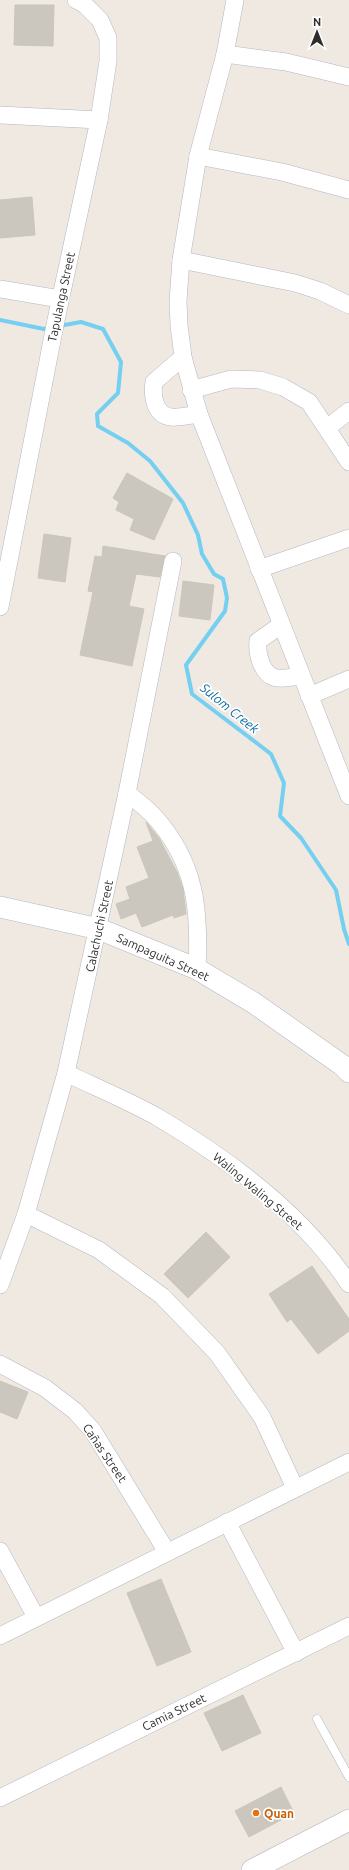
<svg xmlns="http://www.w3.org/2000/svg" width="349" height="1870" font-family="Ubuntu,sans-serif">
<rect width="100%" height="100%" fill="#efe9e1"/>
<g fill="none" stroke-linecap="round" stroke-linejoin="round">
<g stroke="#75cff0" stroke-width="4">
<path d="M0,320L44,329L50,328"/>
<path d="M59,326L81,322L103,329L121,362L118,393L97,414L98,426L128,443L150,461L183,503L198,535L202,554L214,574L223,579L227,598L225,611L186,665L192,694L271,754L284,783L280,816L301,838L336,890L344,929L349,944"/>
</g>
</g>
<g fill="#cbc7bf" stroke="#cbc5ba">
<path d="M15,5H54L53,46L14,45Z"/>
<path d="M32,197L35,235L0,238V200Z"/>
<path d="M127,473L173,499L154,540L130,530L134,519L116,510L119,502L113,498Z"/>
<path d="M44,534L71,538L65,582L38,578Z"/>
<path d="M103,546L165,556L160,577L136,574L129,606L144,609L132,666L80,655L93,592L88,591L95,556L102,557Z"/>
<path d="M183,581L214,585L210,620L179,616Z"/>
<path d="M146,822L159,838L177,872L183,889L186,914L174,918L173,915L142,927L136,913L121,919L116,904L130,899L126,887L149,878L137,847L153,841Z"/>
<path d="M206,1232L230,1257L188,1298L164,1274Z"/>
<path d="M312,1266L349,1319V1331L318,1354L291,1319L287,1322L269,1294Z"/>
<path d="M0,1381L28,1392L17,1419L0,1412Z"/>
<path d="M161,1579L191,1652L157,1666L127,1593Z"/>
<path d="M243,1695L261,1733L222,1751L204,1713Z"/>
<path d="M281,1787L294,1813L249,1837L235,1811Z"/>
</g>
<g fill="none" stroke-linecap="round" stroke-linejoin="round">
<g stroke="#b4b7c1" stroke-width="9">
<path id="service" d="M317,1719L349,1777"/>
</g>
<g stroke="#b4b7c1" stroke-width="18">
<g id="minor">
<path d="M235,0L225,54L198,156L181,260L178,301L179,325L183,357L199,414L349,796"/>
<path d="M225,54L286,62L349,77"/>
<path d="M0,115L99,120"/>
<path d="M198,156L282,172L349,190"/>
<path d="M181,260L295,283L320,291L349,305"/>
<path d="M0,289L60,299"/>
<path d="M183,357L154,382C152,395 154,415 171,417C180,418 190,415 199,414"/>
<path d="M191,390L231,379L260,380L283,387L309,402L349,462"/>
<path d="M327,428L349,411"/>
<path d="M259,569L349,538"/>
<path d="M0,607L56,320L99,120L108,61V38L100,20L84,4L76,0"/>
<path d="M281,625L258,641C257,650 258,655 261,663C270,684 282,678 301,676"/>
<path d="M309,696L349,679"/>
<path d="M127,793C136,800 145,807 153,815C196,862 200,909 197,969"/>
<path d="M66,1073C97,1088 129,1101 159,1118C230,1160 303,1214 349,1284"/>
<path d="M26,1214L99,1250L162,1296L217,1353L262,1417L295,1488"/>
<path d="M0,1285L26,1214L66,1073L127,793L173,561"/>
<path d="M0,1364L45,1388L75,1411L93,1431L167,1552"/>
<path d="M227,1522L296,1653"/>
<path d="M0,1551L36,1617"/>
<path d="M0,1636L349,1462"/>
<path d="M0,1798L349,1626"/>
</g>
</g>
<g stroke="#b4b7c1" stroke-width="22">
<g id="tertiary">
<path d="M0,907L99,929L197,969L254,1003L342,1065L349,1072"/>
<path d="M252,1870L349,1820"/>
</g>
</g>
<use href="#service" stroke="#fff" stroke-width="8"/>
<use href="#minor" stroke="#fff" stroke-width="17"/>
<use href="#tertiary" stroke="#fff" stroke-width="21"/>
</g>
<circle fill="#e8710a" stroke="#fff" stroke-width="1.5" cx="256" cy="1813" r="4"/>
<g text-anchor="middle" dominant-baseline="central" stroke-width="3.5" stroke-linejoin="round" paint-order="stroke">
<g font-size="12" fill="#2e2e2e" stroke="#fff">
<text transform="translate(61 297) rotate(-78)">Tapulanga Street</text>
<text transform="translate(99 926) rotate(-78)">Calachuchi Street</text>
<text transform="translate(163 957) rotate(24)">Sampaguita Street</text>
<text transform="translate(258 1191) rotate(40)">Waling Waling Street</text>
<text transform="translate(105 1453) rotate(56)">Cañas Street</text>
<text transform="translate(174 1712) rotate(-26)">Camia Street</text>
</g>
<g font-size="12" font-weight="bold" fill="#c56008" stroke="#fff" text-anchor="start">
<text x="264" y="1813">Quan</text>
</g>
<g font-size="13" font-style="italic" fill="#0d6fa3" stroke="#fff">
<text transform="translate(230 708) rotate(39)">Sulom Creek</text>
</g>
</g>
<g transform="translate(317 32)" stroke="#ffffff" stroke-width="3" paint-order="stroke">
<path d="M0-3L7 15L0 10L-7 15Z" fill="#2e2e2e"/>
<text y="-6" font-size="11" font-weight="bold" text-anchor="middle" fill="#2e2e2e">N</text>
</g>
</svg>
